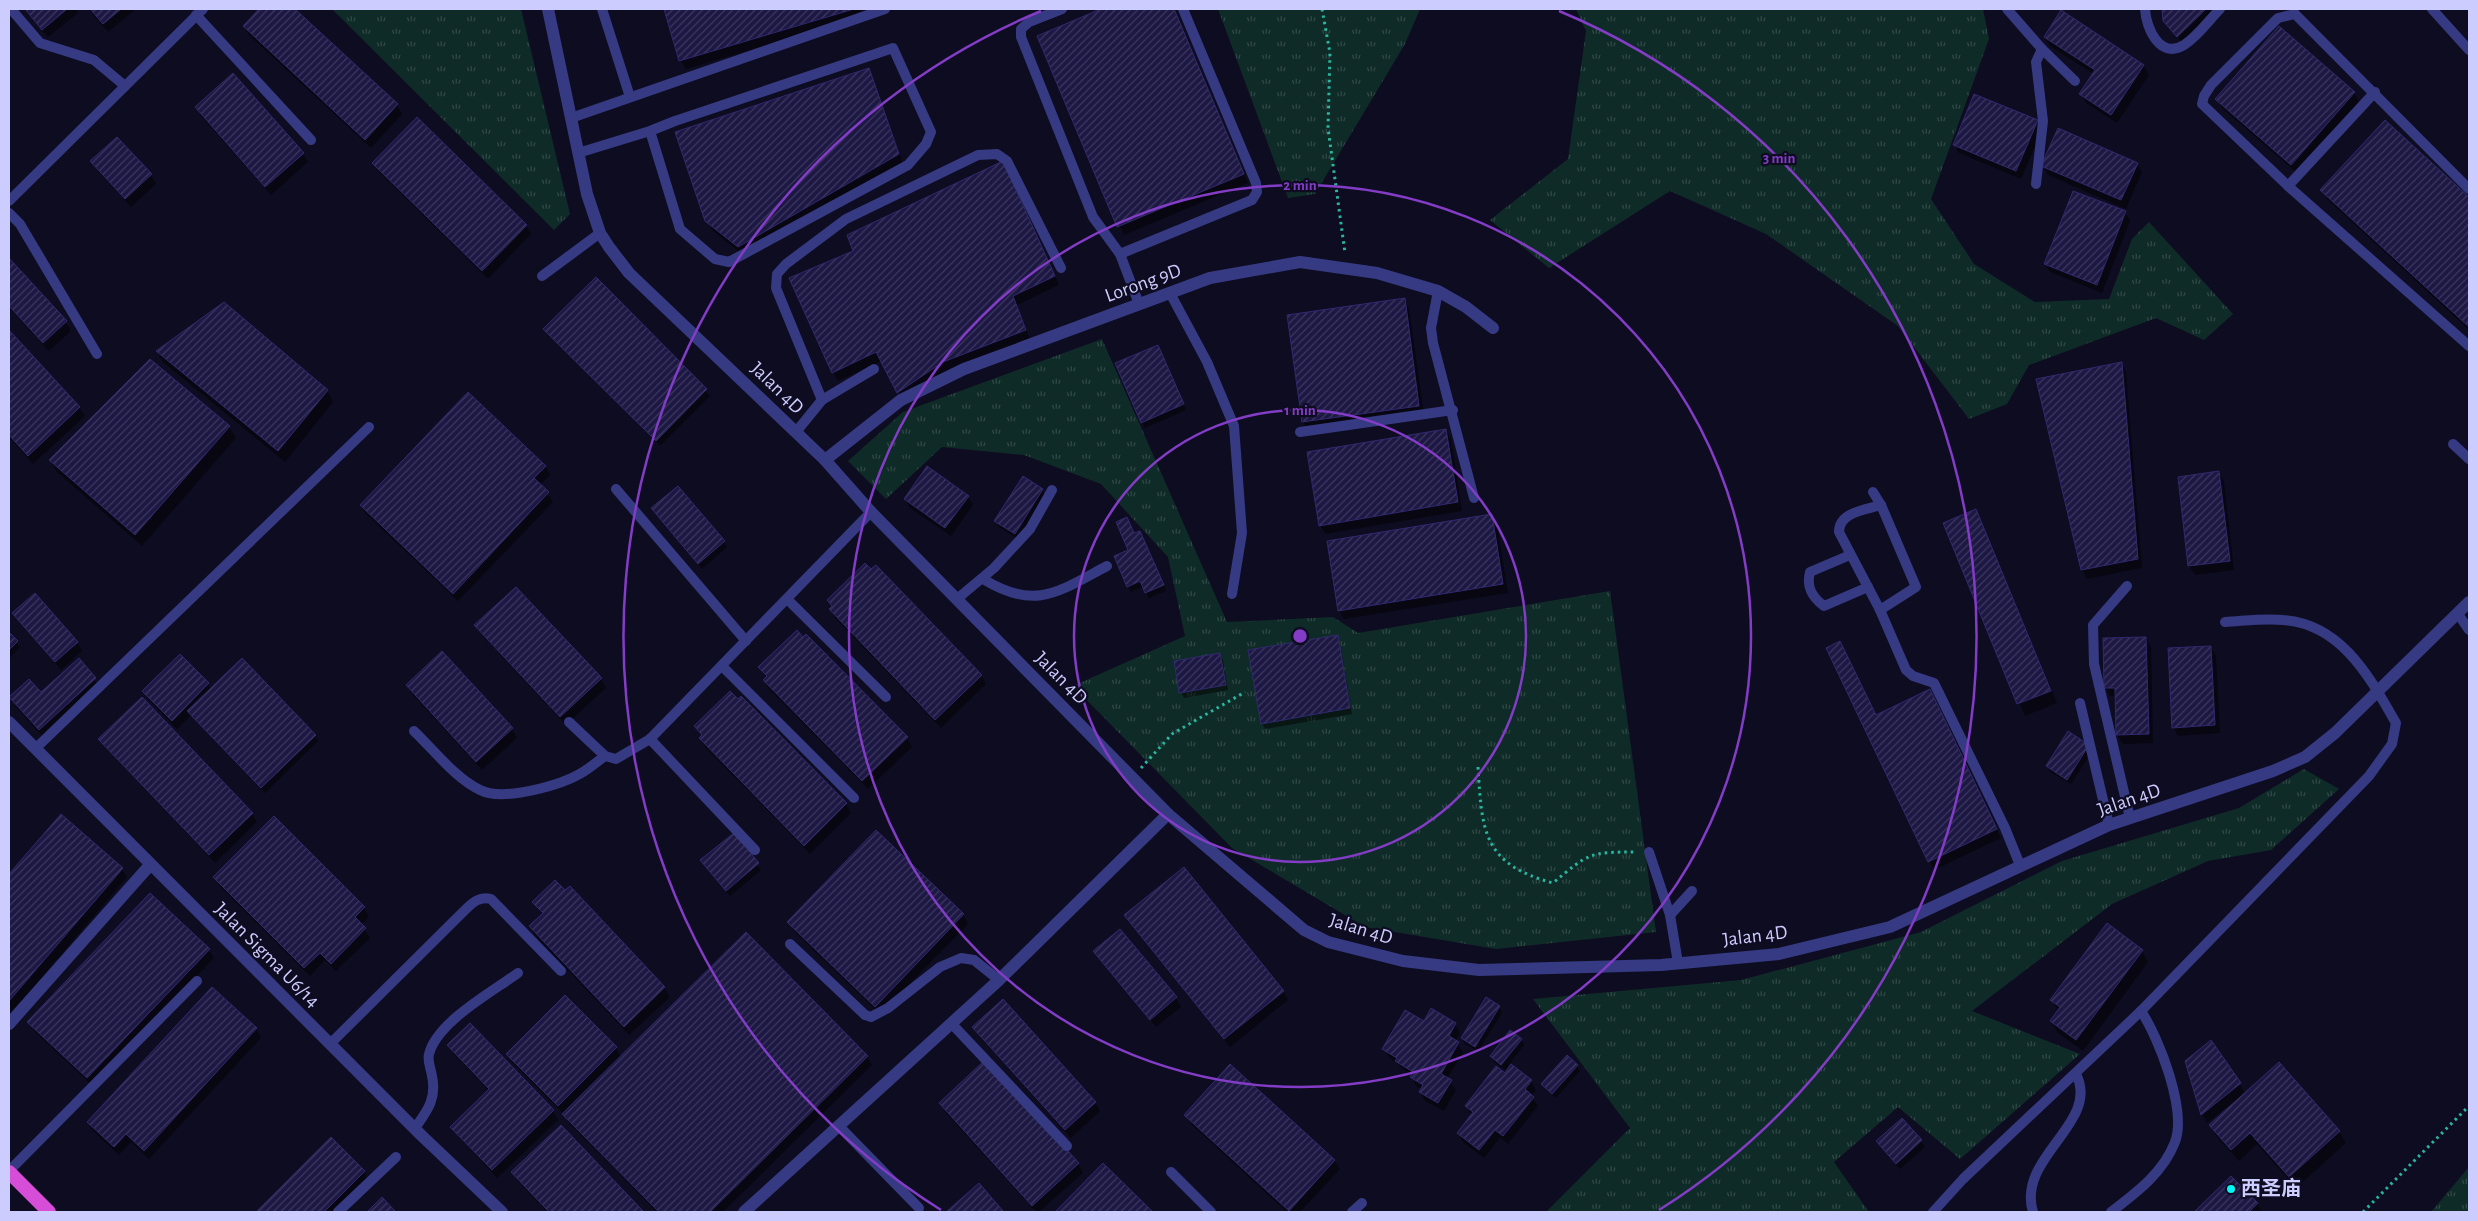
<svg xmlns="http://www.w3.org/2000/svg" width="2478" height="1221" font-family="'Alegreya Sans','Noto Sans SC',sans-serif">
<defs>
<pattern id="grass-tufts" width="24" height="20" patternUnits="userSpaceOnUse" patternTransform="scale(1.25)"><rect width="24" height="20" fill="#0f2b27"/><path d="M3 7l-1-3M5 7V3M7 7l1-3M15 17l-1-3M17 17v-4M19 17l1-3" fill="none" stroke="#314947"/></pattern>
<pattern id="building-hatch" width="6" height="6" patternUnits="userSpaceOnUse" patternTransform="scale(1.25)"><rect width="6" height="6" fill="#1c1843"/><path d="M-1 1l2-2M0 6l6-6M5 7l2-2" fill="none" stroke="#3c385f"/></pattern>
</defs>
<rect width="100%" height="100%" fill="#0e0c21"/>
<g fill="url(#grass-tufts)">
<path d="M332,9H521L570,214L554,230Z"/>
<path d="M1218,9H1420L1405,44L1315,194L1288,198Z"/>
<path d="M1576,9H1983L1989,39L1931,199L1974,264L2035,302L2109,299L2132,239L2149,222L2233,314L2204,340L2156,318L2029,365L2007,404L1969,419L1898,326L1766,234L1670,191L1549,268L1490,220L1568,159L1586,31Z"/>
<path d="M1102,339L1227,622L1333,617L1358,633L1610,591L1656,932L1496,949L1365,927L1232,848L1073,686L1185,636L1168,557L1101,484L1024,455L942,447L886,499L848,461L903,412Z"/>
<path d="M2304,769L2339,789L2271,850L2208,861L2112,904L1972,1011L2080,1054L1960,1159L1898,1107L1834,1162L1869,1212H1546L1630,1128L1533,999L1741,980L1921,932L2062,861L2239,808Z"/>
<path d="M2469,1167V1212H2431Z"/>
</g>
<g fill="#0007">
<path d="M24,9H76L78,13L48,37Z"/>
<path d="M88,9H136L108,32Z"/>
<path d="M261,9H293L397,105L402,114L371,148L249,35L244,27Z"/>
<path d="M665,9H887L686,69L681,61Z"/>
<path d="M1104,9H1174L1248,183L1124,235L1039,36Z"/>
<path d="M2163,9H2220L2183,44L2164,20Z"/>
<path d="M2062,12L2144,66L2149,75L2117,123L2086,103L2081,94L2094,74L2050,46L2045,37Z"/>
<path d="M868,70L903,163L744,256L712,230L707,220Z"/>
<path d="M233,75L303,154L308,162L271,195L201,116L196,107Z"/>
<path d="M2354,93L2359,102L2297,173L2222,108L2217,99Z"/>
<path d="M2037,121L2042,130L2021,179L1959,153L1954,144Z"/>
<path d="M2385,122L2469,199V330L2327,199L2322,190Z"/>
<path d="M117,138L151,175L156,184L131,207L97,170L92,161Z"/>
<path d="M374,163L526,226L531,234L488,279L379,172Z"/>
<path d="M2137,164L2142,172L2126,209L2048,175L2043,166Z"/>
<path d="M1007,171L1059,285L1017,305L1030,339L903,401L882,361L838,381L833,372L855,252Z"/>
<path d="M2125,212L2130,221L2102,293L2050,272L2045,264Z"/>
<path d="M9,260L66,322L71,331L49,351L9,308Z"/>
<path d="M596,279L710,396L660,446L545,329Z"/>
<path d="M1404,300L1409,308L1424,414L1308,431L1303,422L1288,316Z"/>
<path d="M9,331L79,407L85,416L33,464L9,437Z"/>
<path d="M157,352L327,390L333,402L285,462L164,363Z"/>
<path d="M1161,352L1186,410L1145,428L1142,422Z"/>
<path d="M2121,363L2126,372L2142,568L2087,579L2082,570L2038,380Z"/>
<path d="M229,427L236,438L142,546L57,472L50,461Z"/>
<path d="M1446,430L1451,439L1462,511L1325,534L1320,525Z"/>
<path d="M545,466L550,475L540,485L553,502L458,601L366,514L361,506Z"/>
<path d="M2219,473L2224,481L2234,570L2195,575L2189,566L2179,478Z"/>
<path d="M1042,490L1045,496L1018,539L999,527L995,521Z"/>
<path d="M968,497L973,505L951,536L910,508L905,499Z"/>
<path d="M652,509L724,542L727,547L702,569Z"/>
<path d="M1975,510L2057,703L2025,716L1944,523Z"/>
<path d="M1492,516L1497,524L1508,593L1344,619L1339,611Z"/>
<path d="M1134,534L1143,538L1166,591L1149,598L1143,587L1131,592L1128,586L1130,551Z"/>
<path d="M828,600L981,675L986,684L941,728L835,618Z"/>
<path d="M14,613L77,642L82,651L61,670Z"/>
<path d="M476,626L601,679L606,688L566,725L481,634Z"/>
<path d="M9,634L20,647L9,659Z"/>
<path d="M1337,636L1340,642L1352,714L1265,729L1262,723Z"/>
<path d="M2146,638L2151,647L2153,743L2123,744L2117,735L2116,696H2110L2105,687Z"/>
<path d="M2211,647L2216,656L2220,733L2178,736L2173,727Z"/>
<path d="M1828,649L1876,716L1934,699L2001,838L1934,870Z"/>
<path d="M442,653L512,729L517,738L482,770L412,694L407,685Z"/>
<path d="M1220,655L1223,660L1228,690L1184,698L1181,692Z"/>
<path d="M79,660L100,688L44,738L15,706L10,697L41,694Z"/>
<path d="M760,667L907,738L912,747L868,789L769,689L764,680L767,678Z"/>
<path d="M208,684L211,690L315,736L318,741L265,793L191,715L177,729L149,700L144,692Z"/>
<path d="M741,697L846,804L851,813L810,854L705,747L700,739L702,737L695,727Z"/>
<path d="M2068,732L2092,751L2071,784L2050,772L2047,766Z"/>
<path d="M100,739L252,814L257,822L215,863L105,747Z"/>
<path d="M61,816L122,869L127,877L9,1016V876Z"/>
<path d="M734,835L761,870L730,896L705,866Z"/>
<path d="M215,877L364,908L369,917L361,925L370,938L336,971L325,960L310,976L220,886Z"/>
<path d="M570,888L664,988L670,997L629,1035L535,935L530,926L542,914L534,902L565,892Z"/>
<path d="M963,915L968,924L880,1014L794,931L789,923Z"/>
<path d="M1126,916L1283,991L1288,1000L1230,1047Z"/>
<path d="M209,950L214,958L93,1086L34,1031L29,1022Z"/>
<path d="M1095,951L1176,998L1181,1007L1156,1027Z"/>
<path d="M2142,951L2148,962L2083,1051L2058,1033L2051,1021L2058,1011L2052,1000Z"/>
<path d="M1499,1007L1502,1013L1478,1051L1465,1044L1462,1038Z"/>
<path d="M1424,1023L1455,1024L1460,1033L1455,1041L1463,1052L1447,1079L1456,1090L1444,1111L1425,1101L1420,1092L1422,1089L1416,1086L1412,1076L1389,1057L1384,1049Z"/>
<path d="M974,1027L1095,1102L1100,1111L1071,1138L979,1036Z"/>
<path d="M256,1029L261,1038L149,1159L131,1142L119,1155L93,1131L88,1123Z"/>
<path d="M1521,1039L1524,1045L1505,1070L1494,1062L1491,1056Z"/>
<path d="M449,1045L553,1111L558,1120L497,1178L457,1135L452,1127L489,1091L454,1054Z"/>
<path d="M616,1048L621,1057H867L872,1065L723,1212H657L569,1123L564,1114L513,1063L508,1054Z"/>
<path d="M2187,1061L2240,1084L2245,1094L2339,1132L2346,1143L2296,1188L2257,1144L2239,1161L2217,1137L2210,1125L2234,1104L2232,1103L2207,1123L2203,1115Z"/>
<path d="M1577,1065L1580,1071L1556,1098L1546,1090L1543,1084Z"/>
<path d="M1531,1081L1536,1090L1531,1096L1538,1106L1508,1144L1500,1138L1484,1158L1463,1142L1458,1133L1472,1116L1466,1106Z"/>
<path d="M940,1103L1078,1164L1083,1173L1039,1212H1036L945,1112Z"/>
<path d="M1186,1115L1334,1160L1340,1169L1300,1212H1287L1191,1124Z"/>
<path d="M1901,1119L1925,1147L1900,1169L1877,1142Z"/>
<path d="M561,1126L642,1212H547L518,1181L513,1172Z"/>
<path d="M331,1139L364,1172L369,1181L338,1212H257Z"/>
<path d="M1103,1165L1152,1212H1057Z"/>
<path d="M2231,1178L2257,1204L2262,1212H2196Z"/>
<path d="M979,1185L1003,1212H948Z"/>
</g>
<g fill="url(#building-hatch)" stroke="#30296f">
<path d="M25,9H67L42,30Z"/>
<path d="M90,9H121L103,24Z"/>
<path d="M259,9H295L398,104L365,140L243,26Z"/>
<path d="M664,9H854L679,61Z"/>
<path d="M1101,9H1174L1244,174L1117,227L1037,36Z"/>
<path d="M2162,9H2206L2177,37L2163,21Z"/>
<path d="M2061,10L2144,65L2111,115L2079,94L2095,70L2044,37Z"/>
<path d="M2279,26L2355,92L2291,165L2215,99Z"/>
<path d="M869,68L899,154L738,247L705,221L675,132Z"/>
<path d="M233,73L304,153L265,187L195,107Z"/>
<path d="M1974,94L2038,120L2016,171L1953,145Z"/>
<path d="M417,117L527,225L482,271L372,163Z"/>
<path d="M2385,120L2469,197V327L2320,190Z"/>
<path d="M2058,128L2138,163L2121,200L2041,166Z"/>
<path d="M117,137L152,174L125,199L90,161Z"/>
<path d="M1003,161L1055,276L1013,296L1026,330L943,362L897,393L876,352L832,373L789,278L853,251L847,235Z"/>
<path d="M2073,191L2126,211L2097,285L2044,264Z"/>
<path d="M9,258L67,321L43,343L9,306Z"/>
<path d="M596,277L707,389L656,441L543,329Z"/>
<path d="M1405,298L1419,406L1302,422L1287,315Z"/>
<path d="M224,302L328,390L278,451L156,351Z"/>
<path d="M9,330L80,407L28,456L9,435Z"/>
<path d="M1158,345L1184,404L1141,423L1115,363Z"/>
<path d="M150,359L230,426L135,535L49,460Z"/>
<path d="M2122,362L2138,559L2081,570L2036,379Z"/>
<path d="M468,392L546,466L534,478L549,492L453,594L360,505Z"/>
<path d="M1446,429L1458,502L1319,526L1307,452Z"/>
<path d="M927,466L969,496L945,528L904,499Z"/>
<path d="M2219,471L2230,561L2188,566L2178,477Z"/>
<path d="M1023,476L1043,489L1015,534L994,521Z"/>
<path d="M678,486L725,541L698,564L651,508Z"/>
<path d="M1976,509L2051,691L2017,704L1943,523Z"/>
<path d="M1492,514L1503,584L1338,611L1327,541Z"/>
<path d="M1127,517L1134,533L1140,531L1164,585L1145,593L1140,581L1127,587L1114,556L1128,550L1116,522Z"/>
<path d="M865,563L871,569L876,565L982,675L935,720L829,609L832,606L827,600Z"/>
<path d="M516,587L602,678L560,717L474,625Z"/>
<path d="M35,593L78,642L55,662L12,613Z"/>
<path d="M797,630L803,637L806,634L908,737L862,781L763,680L767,676L758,667Z"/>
<path d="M9,632L18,641L9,650Z"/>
<path d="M1338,635L1350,708L1261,724L1248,650Z"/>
<path d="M2146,637L2149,734L2116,735L2115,688H2104L2103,638Z"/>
<path d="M1840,641L1876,715L1930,689L1997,829L1928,862L1826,648Z"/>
<path d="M2211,646L2215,725L2172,728L2168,648Z"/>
<path d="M442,651L513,728L476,762L406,685Z"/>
<path d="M1220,653L1226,685L1179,693L1174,661Z"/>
<path d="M180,654L209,683L172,721L142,691Z"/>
<path d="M79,658L96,678L39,730L9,697L29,679L41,692Z"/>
<path d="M242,658L316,735L261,788L187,711Z"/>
<path d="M730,691L738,699L741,696L847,803L804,846L699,738L702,735L694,726Z"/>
<path d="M142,697L253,813L209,855L98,739Z"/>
<path d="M2068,731L2089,745L2067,780L2046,766Z"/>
<path d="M61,814L123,868L9,1001V874Z"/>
<path d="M274,816L365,907L355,917L366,928L331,964L320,953L304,968L213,877Z"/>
<path d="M876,830L964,914L875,1007L787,922Z"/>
<path d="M734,833L759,863L726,891L700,860Z"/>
<path d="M1184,867L1284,991L1224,1039L1124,915Z"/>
<path d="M555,880L565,890L570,886L665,987L624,1027L529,926L543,913L532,902Z"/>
<path d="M150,893L210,949L87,1078L27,1022Z"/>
<path d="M2107,923L2143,950L2076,1040L2050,1021L2060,1007L2050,1000Z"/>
<path d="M1120,929L1177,997L1150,1020L1093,951Z"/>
<path d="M746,932L868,1056L710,1212H659L562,1114Z"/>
<path d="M212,987L257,1028L144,1151L126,1134L114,1147L87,1122Z"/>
<path d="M565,995L617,1047L558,1106L506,1054Z"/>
<path d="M1486,997L1500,1006L1475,1047L1461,1038Z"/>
<path d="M1003,999L1096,1102L1065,1130L972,1027Z"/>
<path d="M1431,1008L1456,1023L1449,1036L1459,1042L1441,1074L1452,1080L1438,1103L1419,1092L1423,1085L1410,1077L1413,1072L1395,1061L1397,1058L1382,1049L1405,1010L1424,1021Z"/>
<path d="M470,1023L554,1110L492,1170L450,1127L489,1089L447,1045Z"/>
<path d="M1510,1030L1522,1039L1501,1065L1490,1056Z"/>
<path d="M2211,1040L2241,1083L2201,1115L2185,1061Z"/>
<path d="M1567,1055L1578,1065L1552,1094L1541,1084Z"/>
<path d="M985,1060L1079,1163L1032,1206L939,1103Z"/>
<path d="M2279,1062L2340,1131L2289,1177L2250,1133L2231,1150L2209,1125Z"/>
<path d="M1230,1064L1335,1160L1289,1211L1184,1115Z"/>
<path d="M1511,1064L1532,1080L1525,1089L1534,1097L1503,1136L1495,1130L1479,1150L1457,1133L1473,1112L1465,1106L1496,1066L1505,1073Z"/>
<path d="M1902,1118L1922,1140L1896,1164L1876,1141Z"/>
<path d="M561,1125L644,1212H549L511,1172Z"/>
<path d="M331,1137L365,1171L324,1212H256Z"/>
<path d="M1103,1163L1153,1212H1055Z"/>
<path d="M2231,1176L2258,1203L2249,1212H2194Z"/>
<path d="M979,1183L1004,1212H946Z"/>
<path d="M382,1197L396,1212H367Z"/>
</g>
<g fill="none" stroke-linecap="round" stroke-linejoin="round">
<g stroke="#29b6a0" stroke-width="3" stroke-dasharray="2.5 4" stroke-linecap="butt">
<path d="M1322,9L1330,53L1328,128L1345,253"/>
<path d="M1478,767C1482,832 1483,864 1553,883C1589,853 1589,852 1636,852"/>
<path d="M1141,768L1172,734L1245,692"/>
<path d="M2363,1212L2469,1106"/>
</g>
<g stroke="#353a82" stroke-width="10">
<path d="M11,9L40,43L94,60L125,86"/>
<path d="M602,9L630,97"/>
<path d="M1062,9L1029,22L1021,29V37L1093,217L1120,254L1139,304"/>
<path d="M2007,9L2042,49L2075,81"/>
<path d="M2145,9C2146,28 2160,60 2184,45C2198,36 2209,20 2220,9"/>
<path d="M2432,9L2469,50"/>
<path d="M196,15L311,140"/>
<path d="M571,118L885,9"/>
<path d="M578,153L650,131L680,229L715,259L729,262L908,165L926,144L931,132L893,48L675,121L650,131"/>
<path d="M2036,184L2043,121L2036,62L2042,49"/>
<path d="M2288,186L2375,92"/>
<path d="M2469,189L2295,14L2278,18L2211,85L2204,96L2202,104L2288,186L2469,346"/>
<path d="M9,201L203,9"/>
<path d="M9,213L20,224L97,354"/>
<path d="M1120,254L1252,200L1257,192L1256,183L1183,9"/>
<path d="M542,276L600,233"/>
<path d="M1438,291L1431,328L1433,343L1474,498"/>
<path d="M1170,293L1207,362L1234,426L1242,533L1232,594"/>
<path d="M822,400L776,288L777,274L786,264L846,219L978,155L997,154L1007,161L1061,268"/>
<path d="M796,432L822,400L874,369"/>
<path d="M1300,432L1453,410"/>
<path d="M2453,444L2469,459"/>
<path d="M616,489L746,641"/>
<path d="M1873,492L1881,505L1916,587L1880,610"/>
<path d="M1881,505C1865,510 1839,512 1839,532L1880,610L1906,670L1913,676L1934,683L2005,828L2020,865"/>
<path d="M1850,555L1810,572C1806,587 1812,597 1824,606L1868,587"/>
<path d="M983,579C1035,611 1058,592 1107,566"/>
<path d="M2127,586L2093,625L2094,664L2130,818"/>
<path d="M787,599L886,697"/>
<path d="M957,599L994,568L1030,529L1052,490"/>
<path d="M2458,614L2469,630"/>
<path d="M722,666L854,798"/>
<path d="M2080,703L2109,825"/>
<path d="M569,722L605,756L616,759L650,739L871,512"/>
<path d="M414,731C434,750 455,778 480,790C503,802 562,785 583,772C591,767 598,761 605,756"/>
<path d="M650,739L755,850"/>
<path d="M35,749L369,427"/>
<path d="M1649,852L1670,915L1678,963"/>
<path d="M1670,915L1692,891"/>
<path d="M790,944L865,1015L871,1017L888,1008L940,967L961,958L974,960L999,980"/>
<path d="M951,1023L1067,1146"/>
<path d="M330,1044L465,910C473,902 480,896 491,899L561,971"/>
<path d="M839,1126L919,1208"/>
<path d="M415,1128C427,1111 437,1099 432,1076C431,1069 427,1061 429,1054C437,1022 492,992 518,973"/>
<path d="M9,1171L197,981"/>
<path d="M1171,1172L1211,1212"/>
<path d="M338,1212L396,1157"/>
<path d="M1352,1212L1362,1203"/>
<path d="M1933,1212L1963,1179L2141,1011L2369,776L2392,744L2396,723C2370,678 2342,624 2283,620C2264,618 2244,621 2225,622"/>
<path d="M2033,1212C2016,1157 2101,1123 2076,1074"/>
<path d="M2111,1212C2137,1192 2163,1173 2175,1142C2187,1110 2159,1038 2141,1011"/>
</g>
<g stroke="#353a82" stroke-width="12">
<path d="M548,9L587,194L600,233L609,247L629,273L825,460L871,512L1168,814L1304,930L1328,942L1403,961L1479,970L1661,965L1779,954L1890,927L2109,825L2273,771L2305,757L2335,733L2469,602"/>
<path d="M825,460L901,400L964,369L1210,278L1300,262L1377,273L1438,291L1466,307L1493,328"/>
<path d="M9,722L421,1135L502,1212"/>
<path d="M9,1024L150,865"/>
<path d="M744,1212L999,980L1168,814"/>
</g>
<path stroke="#d64dd8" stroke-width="14" d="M9,1172L49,1212"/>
</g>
<g fill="none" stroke="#833cc5" stroke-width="2.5">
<circle cx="1300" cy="636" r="226"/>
<circle cx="1300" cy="636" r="451"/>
<path d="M941 1210A677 677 0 0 1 1041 11M1559 11A677 677 0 0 1 1659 1210"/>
</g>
<circle fill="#00f6f7" stroke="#0e0c21" stroke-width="2" cx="2231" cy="1189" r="5"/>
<g text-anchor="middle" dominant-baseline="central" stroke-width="4.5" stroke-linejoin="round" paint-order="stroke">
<g font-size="20" fill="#cdccff" stroke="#0e0c21">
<text transform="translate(1143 283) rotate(-20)">Lorong 9D</text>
<text transform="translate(777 388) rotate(44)">Jalan 4D</text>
<text transform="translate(1061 678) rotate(45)">Jalan 4D</text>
<text transform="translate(2129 800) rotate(-19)">Jalan 4D</text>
<text transform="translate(1361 929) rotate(17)">Jalan 4D</text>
<text transform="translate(1755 936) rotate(-7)">Jalan 4D</text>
<text transform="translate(267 955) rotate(45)">Jalan Sigma U6/14</text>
</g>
<g font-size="20" font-weight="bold" fill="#cdccff" stroke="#0e0c21" text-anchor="start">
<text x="2241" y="1189">西圣庙</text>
</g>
</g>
<circle cx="1300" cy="636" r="8" fill="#833cc5" stroke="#0e0c21" stroke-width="2.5"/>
<g font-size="15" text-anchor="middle" font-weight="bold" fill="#833cc5" stroke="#0e0c21" stroke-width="4.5" stroke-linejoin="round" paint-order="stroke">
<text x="1779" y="163">3 min</text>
<text x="1300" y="190">2 min</text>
<text x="1300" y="415">1 min</text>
</g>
<rect width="2478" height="1221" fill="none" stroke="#cdccff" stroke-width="20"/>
</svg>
